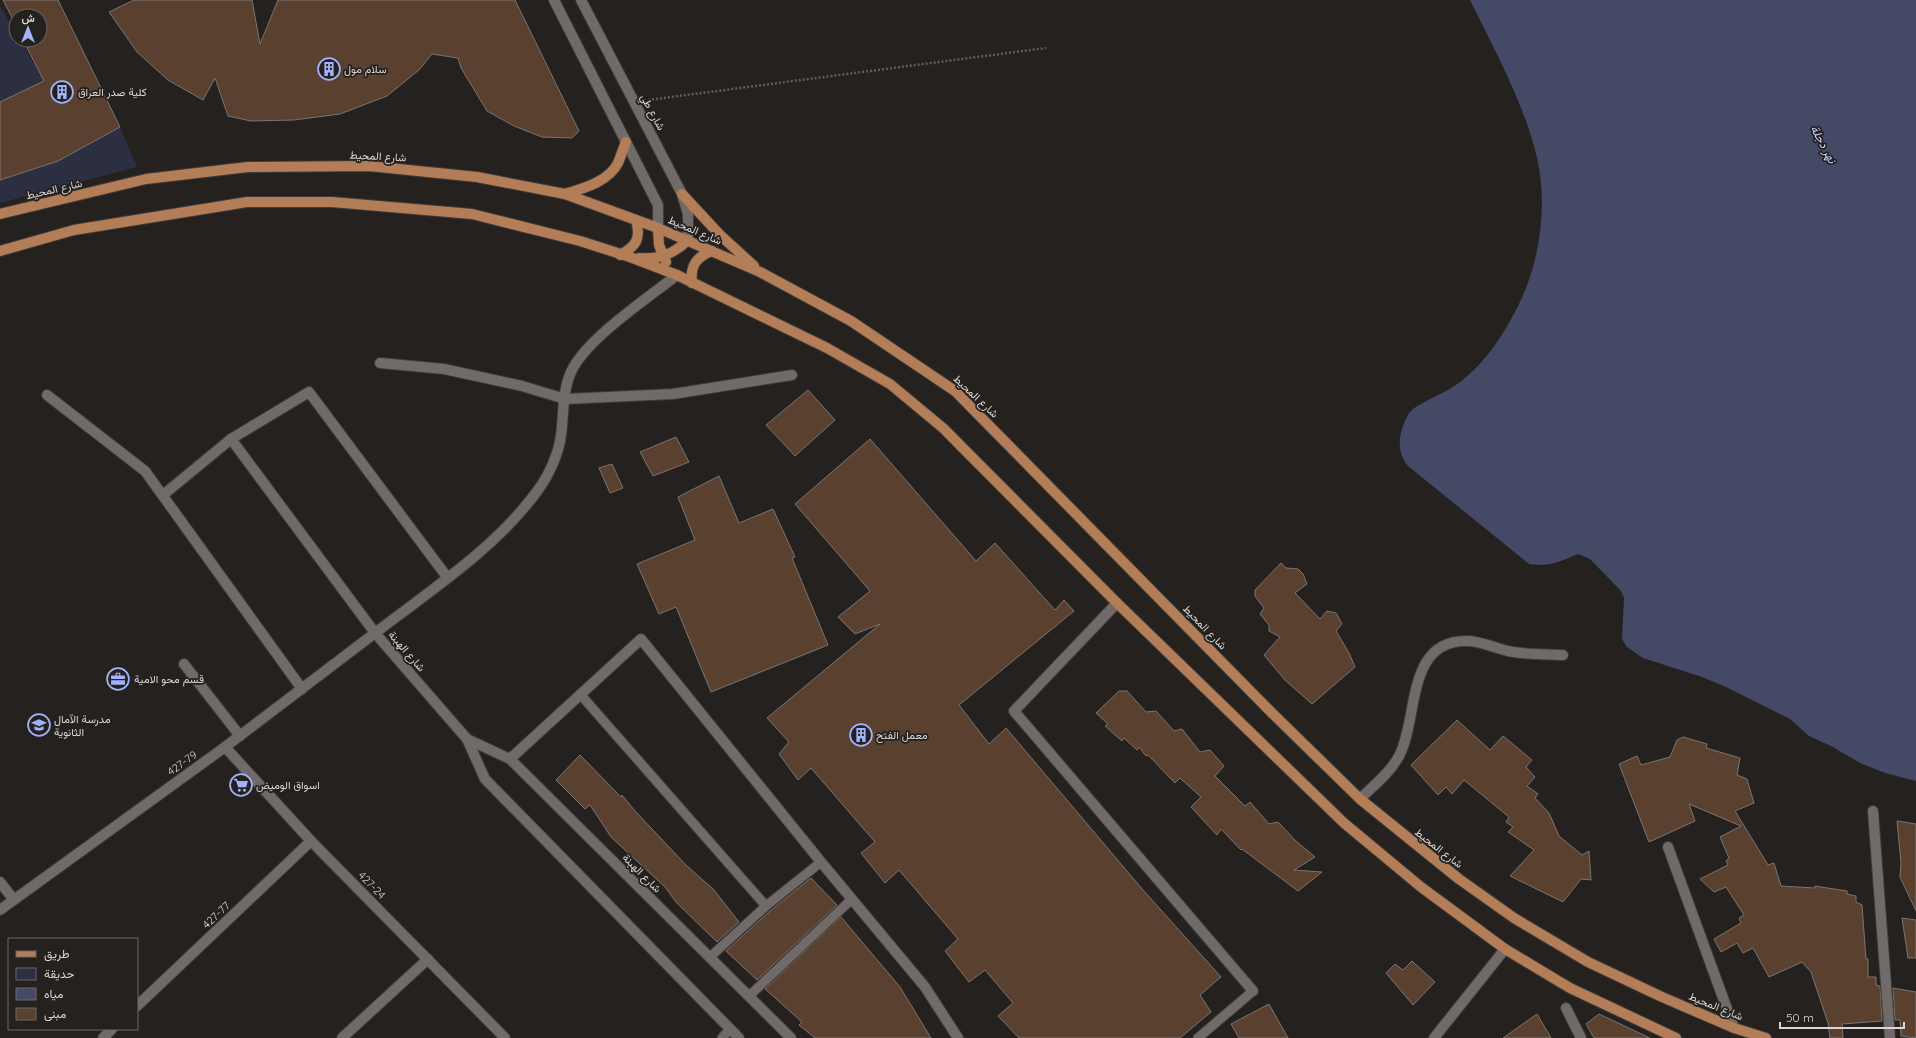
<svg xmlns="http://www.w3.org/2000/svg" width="1916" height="1038" font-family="Quicksand,Vazirmatn,sans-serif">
<rect width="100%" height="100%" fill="#24211e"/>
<g fill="#2b2f41">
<path d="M0,6L16,33V40H20L44,81L0,102Z"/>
<path d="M120,127L137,167L0,203V180L58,161Z"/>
</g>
<path fill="#444a65" d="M1470,0H1916V781L1885,773L1860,763L1833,747L1809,736L1790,719L1726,687L1702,677L1643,658L1627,647L1622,639L1624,598L1621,591L1590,559L1578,554C1559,562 1550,567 1529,564L1408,466C1397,452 1398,437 1405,421C1407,418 1408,413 1411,411C1413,408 1418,406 1421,404C1435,396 1453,389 1465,378C1488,359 1505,332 1518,306C1540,262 1548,206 1537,158C1525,105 1494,49 1470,0Z"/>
<g fill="#5a402e" stroke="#7a7572">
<path d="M3,0H58L120,127L58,161L0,180V102L44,81L23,40H40V16H16V25Z"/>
<path d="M134,0H252L260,44L278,0H515L579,131L572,138L542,137L514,126L487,111L461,68L458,58L432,54L419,70L387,96L340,114L294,120L251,121L228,116L215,78L203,100L168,80L137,52L109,12Z"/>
<path d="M808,390L835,420L795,456L766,425Z"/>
<path d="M676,437L689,462L653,476L640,452Z"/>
<path d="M870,439L976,561L995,543L1055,610L1064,600L1074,611L959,705L989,744L1006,728L1143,890L1221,977L1200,995L1211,1012L1180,1038H1019L998,1016L1013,1003L985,970L969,982L945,951L958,939L899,870L885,883L861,853L875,842L811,768L798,780L779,754L789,742L767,718L880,624L855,634L838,617L870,591L795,504Z"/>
<path d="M612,464L623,488L610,493L599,468Z"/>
<path d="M719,476L739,523L773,509L795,557L792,558L828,645L711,692L676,607L659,614L637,564L695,540L678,497Z"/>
<path d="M1281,563L1286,568L1298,569L1303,574L1307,584L1295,593L1320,619L1327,611L1336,613L1342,624L1336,631L1349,653L1355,667L1312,704L1285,680L1264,655L1280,637L1269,631V625L1260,614L1264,608L1255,596V590Z"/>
<path d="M1119,691H1127L1146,712L1156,711L1174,731L1182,729L1200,752L1210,750L1224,766L1215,776L1245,806L1250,802L1269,824L1278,822L1296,841L1315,857L1294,870L1322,872L1298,891L1242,849L1241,850L1221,829L1217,835L1191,807L1201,797L1180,778L1175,783L1148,755L1146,756L1139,747L1137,750L1124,738L1122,741L1105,726L1108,724L1096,713Z"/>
<path d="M1457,720L1490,750L1503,736L1532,760L1526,767L1535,777L1527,786L1538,794L1535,798L1549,813L1559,836L1582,855L1589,851L1591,880L1581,879L1563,902L1510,876L1534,850L1508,832L1513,827L1506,822L1509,817L1464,780L1452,794L1446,787L1438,795L1411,765Z"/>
<path d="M1683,737L1707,744L1706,748L1740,758L1737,775L1747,779L1754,803L1735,811L1768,865L1774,863L1781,886L1815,888V886L1847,891V894L1856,896V902L1862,905L1866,959H1868V977H1876V985L1880,986L1882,1021L1842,1024L1843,1038H1830L1828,1023L1811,972L1802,962L1769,977L1753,948L1743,953L1737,943L1721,952L1714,939L1741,923L1739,918L1744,915L1726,887L1714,892L1700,879L1728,865L1726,861L1729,858L1720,837L1741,826L1689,804L1695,821L1649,842L1619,764L1637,756L1641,765L1670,757L1677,740Z"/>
<path d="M580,755L621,797L622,795L635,811L686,865L714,890L739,922L717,942L676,902L665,887L611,837L590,805L585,809L556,780Z"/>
<path d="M1897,821L1916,824V911L1900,877L1901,863Z"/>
<path d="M811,878L837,905L757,980L726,951L770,911Z"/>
<path d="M841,917L900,987L931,1038H815L799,1025L802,1022L765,989Z"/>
<path d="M1902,918L1916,920V958H1908Z"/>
<path d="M1412,961L1435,982L1413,1005L1386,973L1395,964L1403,970Z"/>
<path d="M1893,988L1916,992V1038L1901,1036L1900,1020H1895Z"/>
<path d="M1269,1004L1288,1038H1239L1231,1024Z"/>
<path d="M1537,1014L1551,1038H1503Z"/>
<path d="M1599,1014L1650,1038H1594L1586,1024Z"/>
</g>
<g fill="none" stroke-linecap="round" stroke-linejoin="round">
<g stroke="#3e3b39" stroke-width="11">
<g id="lane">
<path d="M580,694L766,906"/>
<path d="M710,957L766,906L821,862"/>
<path d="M749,996L852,899"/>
<path d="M722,1038L730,1029"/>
<path d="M1198,1038L1253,991"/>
</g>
</g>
<g stroke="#3e3b39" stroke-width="12">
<g id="street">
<path d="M380,363L444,369L522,386L565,399L673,394L792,375"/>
<path d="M47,395L145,471L302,689"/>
<path d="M231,439L375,633C431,590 496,548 538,490C549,475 559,453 561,435C564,414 562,392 571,372C586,339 648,298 677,275"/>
<path d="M163,495L231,439L309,392L447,577"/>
<path d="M1117,603L1014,711L1253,991"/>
<path d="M184,664L240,736"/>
<path d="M225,747L311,841L505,1038"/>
<path d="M510,759L641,639L821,862L925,987L958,1038"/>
<path d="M1360,799C1373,786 1390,773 1399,756C1419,719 1405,640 1467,641C1481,641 1494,648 1508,651C1526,655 1545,654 1563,655"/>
<path d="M1873,811L1890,1038"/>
<path d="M1668,847L1734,1028"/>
<path d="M0,882L14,900"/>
<path d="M137,1006L311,841"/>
<path d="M1566,1008L1581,1038"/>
<path d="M103,1038L112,1029"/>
<path d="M342,1038L428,959"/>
<path d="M1434,1038L1505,949"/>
</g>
</g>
<g stroke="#3e3b39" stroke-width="12">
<g id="secondary">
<path d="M554,0L658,205V228"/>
<path d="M581,0L682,194L688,214V240"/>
<path d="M467,739L510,759L791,1038"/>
<path d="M0,910L225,747L375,633L467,739L485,779L739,1038"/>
</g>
</g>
<g stroke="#3e3b39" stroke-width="12">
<g id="primary">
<path d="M565,194C584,188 608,182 618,163C621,156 623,149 626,142"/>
<path d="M682,194L720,235L754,266"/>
<path d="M0,214L146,179L248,167L369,166L477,177L565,194L658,228L760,272L851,321L955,391L1271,712L1360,799L1459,879L1514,918L1588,962L1662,997L1734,1028L1766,1038"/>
<path d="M658,228L659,245L666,262"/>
<path d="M0,251L74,230L247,202H332L472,214L580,241L630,257L677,275L827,348L890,384L943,428L1117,603L1344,823L1421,887L1505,949L1570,988L1676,1038"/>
<path d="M620,255C637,246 641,238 636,220"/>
<path d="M639,258C659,260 674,254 688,240"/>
<path d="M692,283C690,266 696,257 712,251"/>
</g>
</g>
<path stroke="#605d5b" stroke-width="2.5" stroke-dasharray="2 2" stroke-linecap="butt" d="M648,100L1046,48"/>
<use href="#lane" stroke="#706b69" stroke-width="9"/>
<use href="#street" stroke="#706b69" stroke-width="10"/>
<use href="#secondary" stroke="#706b69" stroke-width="10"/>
<use href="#primary" stroke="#b27d57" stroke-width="10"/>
</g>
<defs>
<g id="building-ring" transform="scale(1.15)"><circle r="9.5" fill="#24211e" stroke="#a2b2fd" stroke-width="1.5"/><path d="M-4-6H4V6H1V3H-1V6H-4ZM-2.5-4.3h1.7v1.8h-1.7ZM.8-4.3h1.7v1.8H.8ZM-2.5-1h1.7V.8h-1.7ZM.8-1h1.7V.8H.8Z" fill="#a2b2fd"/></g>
<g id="office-ring" transform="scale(1.15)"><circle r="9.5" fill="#24211e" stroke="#a2b2fd" stroke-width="1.5"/><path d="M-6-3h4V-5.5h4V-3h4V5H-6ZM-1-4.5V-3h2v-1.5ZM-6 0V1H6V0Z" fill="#a2b2fd"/></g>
<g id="school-ring" transform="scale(1.15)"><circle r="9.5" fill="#24211e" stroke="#a2b2fd" stroke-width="1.5"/><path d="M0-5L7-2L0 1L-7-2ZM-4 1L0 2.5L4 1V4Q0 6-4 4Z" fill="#a2b2fd"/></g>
<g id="supermarket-ring" transform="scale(1.15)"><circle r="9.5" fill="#24211e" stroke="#a2b2fd" stroke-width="1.5"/><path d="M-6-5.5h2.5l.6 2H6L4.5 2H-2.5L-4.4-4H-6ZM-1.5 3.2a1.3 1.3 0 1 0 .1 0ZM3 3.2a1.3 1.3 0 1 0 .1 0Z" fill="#a2b2fd"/></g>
</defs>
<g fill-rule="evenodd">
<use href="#building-ring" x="329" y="69"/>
<use href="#building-ring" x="62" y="92"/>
<use href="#office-ring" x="118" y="679"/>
<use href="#school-ring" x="39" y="725"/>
<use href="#building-ring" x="861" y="735"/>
<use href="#supermarket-ring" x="241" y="785"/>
</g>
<g text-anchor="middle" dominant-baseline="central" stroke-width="3.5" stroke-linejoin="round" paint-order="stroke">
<g font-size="11" fill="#d9d6d5" stroke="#24211e" text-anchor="start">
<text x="344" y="69">سلام مول</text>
<text x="78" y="92">كلية صدر العراق</text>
<text x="134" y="679">قسم محو الامية</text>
<text x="54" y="719">مدرسة الآمال<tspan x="54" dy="13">الثانوية</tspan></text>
<text x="876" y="735">معمل الفتح</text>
<text x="256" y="785">اسواق الوميض</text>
</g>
<g font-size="11" fill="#d9d6d5" stroke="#24211e">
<text transform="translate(653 112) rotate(62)">شارع طي</text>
<text transform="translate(378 156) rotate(3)">شارع المحيط</text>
<text transform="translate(54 189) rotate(-13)">شارع المحيط</text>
<text transform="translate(695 230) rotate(23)">شارع المحيط</text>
<text transform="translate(976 396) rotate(43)">شارع المحيط</text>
<text transform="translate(1205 627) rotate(46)">شارع المحيط</text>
<text transform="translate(407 651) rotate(49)">شارع الهبنة</text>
<text transform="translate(182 763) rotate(-36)">427-79</text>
<text transform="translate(1439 848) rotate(38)">شارع المحيط</text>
<text transform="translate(642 873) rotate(45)">شارع الهبنة</text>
<text transform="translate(372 885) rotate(46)">427-24</text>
<text transform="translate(216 915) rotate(-43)">427-77</text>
<text transform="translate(1716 1006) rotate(22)">شارع المحيط</text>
</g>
<g font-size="12" font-style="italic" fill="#c8d3fe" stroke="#24211e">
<text transform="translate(1824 144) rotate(62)">نهر دجلة</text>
</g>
</g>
<rect x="8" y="938" width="130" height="92" fill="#24211e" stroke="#6c6967"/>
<rect x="16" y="951" width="20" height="6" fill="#b27d57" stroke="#6c6967"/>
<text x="44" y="958" font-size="12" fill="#d9d6d5">طريق</text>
<rect x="16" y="968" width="20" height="12" fill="#2b2f41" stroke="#6c6967"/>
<text x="44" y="978" font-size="12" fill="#d9d6d5">حديقة</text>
<rect x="16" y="988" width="20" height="12" fill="#444a65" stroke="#6c6967"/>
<text x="44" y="998" font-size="12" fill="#d9d6d5">مياه</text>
<rect x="16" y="1008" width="20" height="12" fill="#5a402e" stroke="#6c6967"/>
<text x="44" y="1018" font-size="12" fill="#d9d6d5">مبنى</text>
<g transform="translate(28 28)"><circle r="19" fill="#24211e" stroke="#6c6967"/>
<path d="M0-3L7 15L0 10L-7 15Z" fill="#a2b2fd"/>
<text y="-6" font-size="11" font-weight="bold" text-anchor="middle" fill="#d9d6d5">ش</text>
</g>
<path d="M1780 1022v6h124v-6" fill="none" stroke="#d9d6d5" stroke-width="2"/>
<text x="1786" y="1022" font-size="12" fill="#d9d6d5" stroke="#24211e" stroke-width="3" paint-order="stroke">50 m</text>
</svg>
